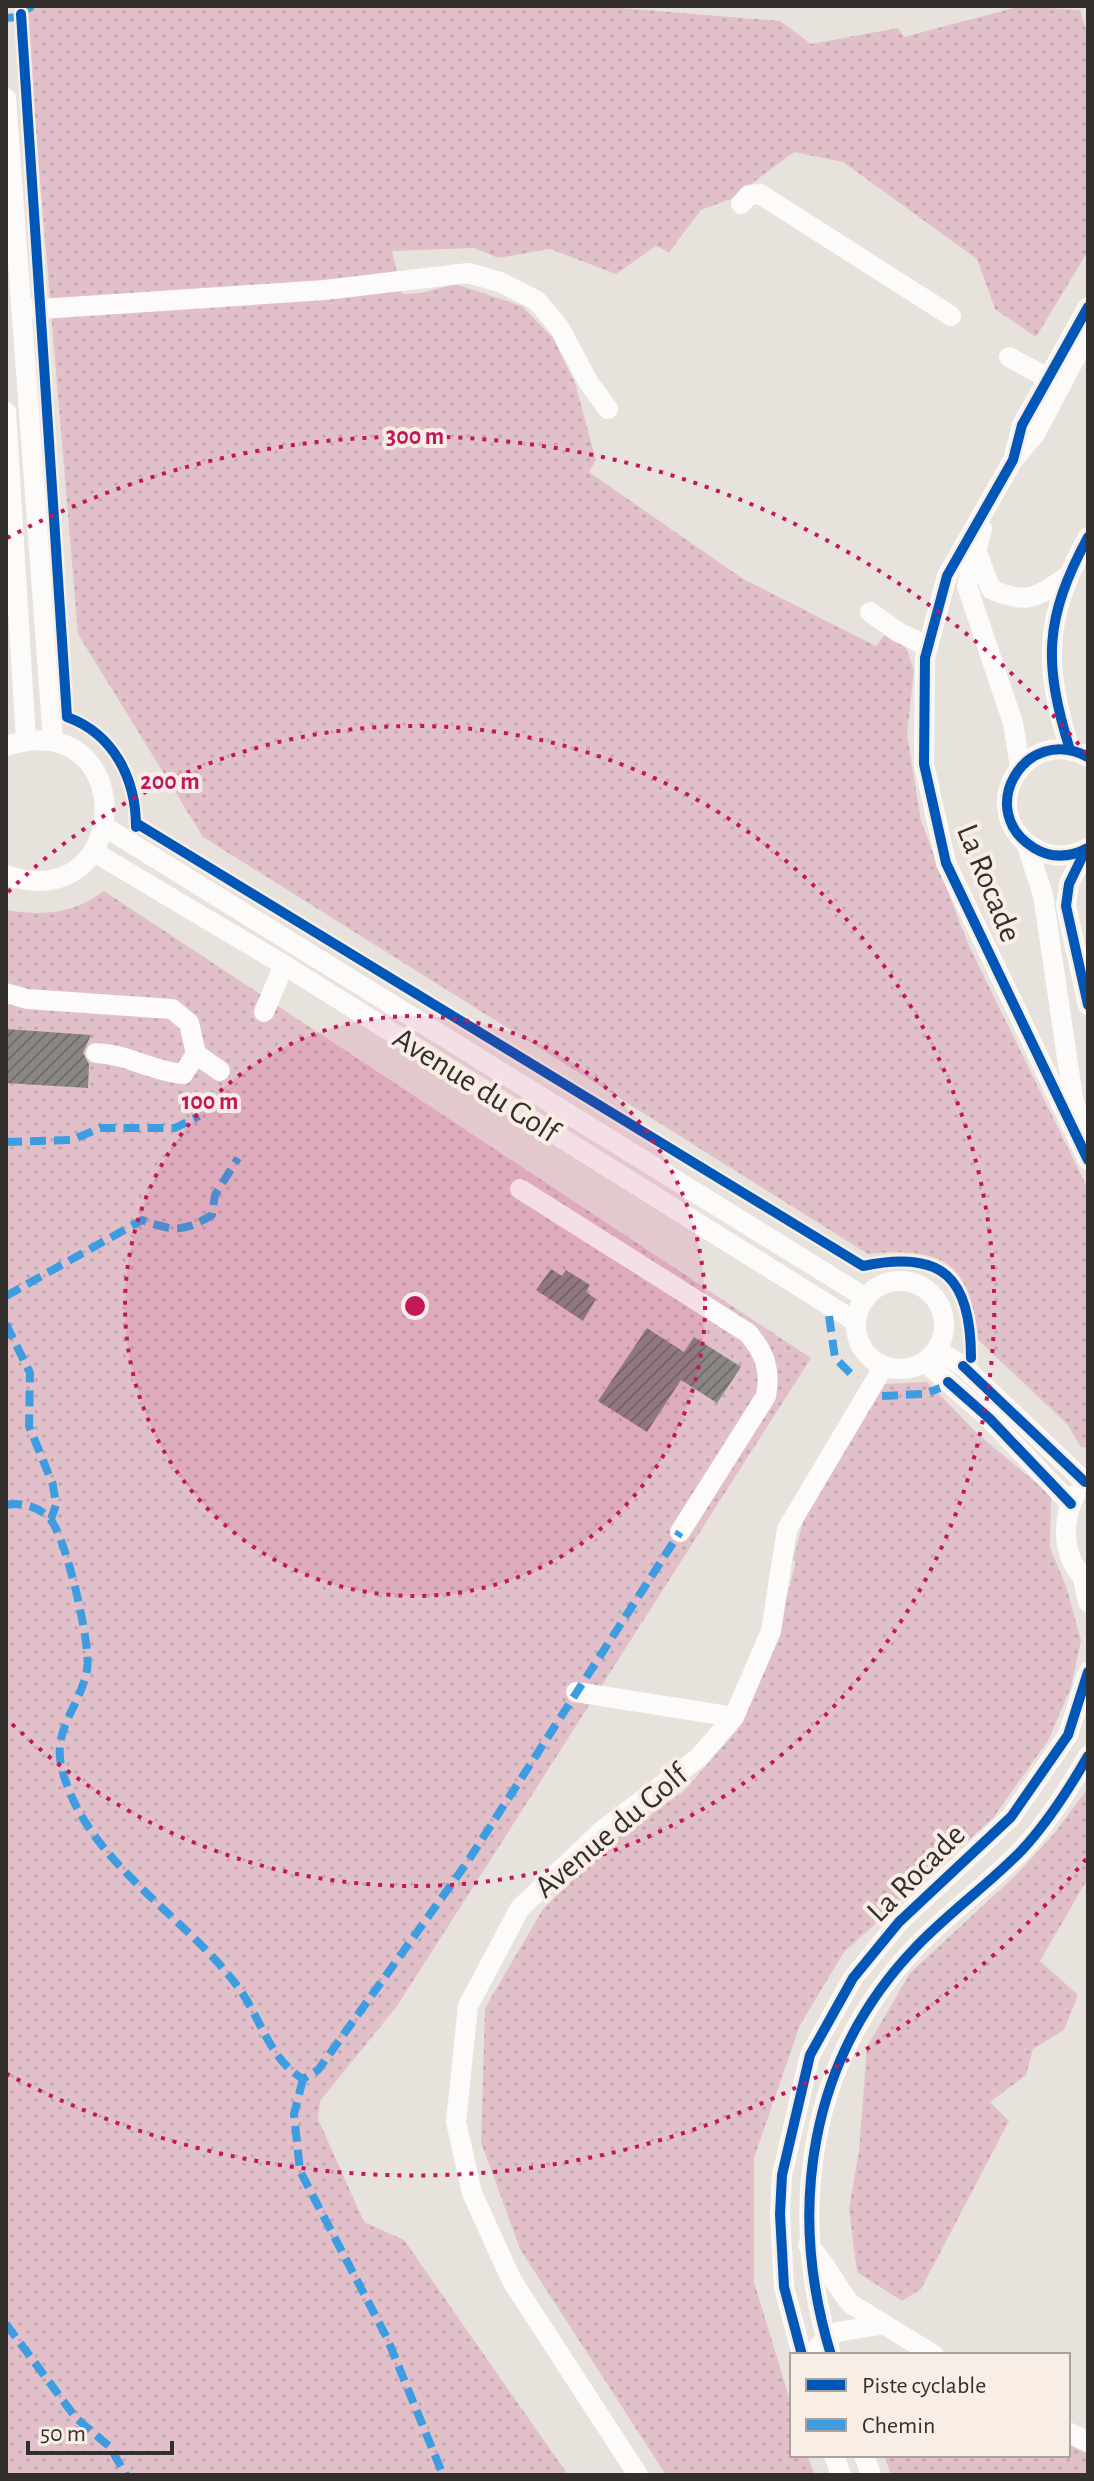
<svg xmlns="http://www.w3.org/2000/svg" width="1094" height="2481" font-family="'Alegreya Sans',sans-serif">
<defs>
<pattern id="grass-dots" width="8" height="8" patternUnits="userSpaceOnUse" patternTransform="scale(2)"><rect width="8" height="8" fill="#e1c0c9"/><path d="M2 2h.1M6 6h.1" fill="none" stroke="#c2a5ad" stroke-width="1.8" stroke-linecap="round"/></pattern>
<pattern id="building-hatch" width="6" height="6" patternUnits="userSpaceOnUse" patternTransform="scale(2)"><rect width="6" height="6" fill="#8a8683"/><path d="M-1 1l2-2M0 6l6-6M5 7l2-2" fill="none" stroke="#716e6b"/></pattern>
</defs>
<rect width="100%" height="100%" fill="#e8e2dd"/>
<g fill="url(#grass-dots)">
<path d="M33,6H598L780,21L811,44L898,28L904,37L1022,6L1080,10L1088,36V251L1036,337L995,309L977,259L843,162L794,152L731,199L701,210L669,252L656,246L616,274L550,249L498,258L474,248L392,251L402,294L421,293L455,284L522,306L553,338L575,383L596,460L589,472L743,579L876,646L886,633L906,648L914,670L907,734L921,821L968,944L1088,1189V1448L1081,1447L1067,1424L975,1337C973,1260 938,1247 868,1254L203,837L78,634L26,12Z"/>
<path d="M104,891L811,1358L397,2006L320,2101L318,2119L364,2222L404,2240L568,2475H6V910C43,916 73,914 104,891Z"/>
<path d="M927,1382L980,1436L1051,1495L1050,1548L1066,1586L1081,1640L1071,1687L1049,1739L993,1818L844,1952L800,2025L754,2158V2282L792,2407V2455H807L815,2475H666L520,2249L481,2142L485,2008L543,1909L608,1845L684,1791L737,1730L771,1655L796,1562L793,1560L806,1510L883,1384Z"/>
<path d="M1088,1788V1878L1040,1961L1078,1995L1064,2030L1033,2049L1026,2075L990,2102L1009,2121L921,2289L902,2301L857,2272L849,2209L859,2151L867,2047L910,1973L1015,1876L1053,1835Z"/>
<path d="M1068,2444L1088,2454V2475H891L884,2455H1068Z"/>
</g>
<g fill="url(#building-hatch)">
<path d="M6,1029L91,1035L83,1053L89,1064L88,1088L6,1083Z"/>
<path d="M551,1269L562,1276L566,1270L590,1285L586,1292L596,1299L583,1321L536,1290Z"/>
<path d="M647,1328L684,1352L694,1337L741,1367L717,1403L681,1380L647,1432L598,1401Z"/>
</g>
<g fill="none" stroke-linecap="round" stroke-linejoin="round">
<g stroke="#fcfbfa" stroke-width="20">
<path d="M6,98L53,741"/>
<path d="M741,204L749,195L760,194L951,316"/>
<path d="M21,307L41,309L325,290L468,273L500,282L537,301L559,327L589,383L608,409"/>
<path d="M1088,334L1035,434L1013,460L947,576L925,658L924,764L946,863L1088,1160"/>
<path d="M1009,357L1048,378"/>
<path d="M6,412L26,740"/>
<path d="M1015,453L1022,425L1088,307"/>
<path d="M982,529L967,586L1013,723L1020,767"/>
<path d="M977,553L991,589C1025,605 1037,598 1066,577"/>
<path d="M870,612L898,632L927,646"/>
<path d="M6,746C140,703 135,919 6,875"/>
<path d="M1070,750C1043,662 1044,619 1088,537"/>
<path d="M1088,757C1024,723 974,812 1034,848C1052,859 1071,857 1088,848"/>
<path d="M105,827L866,1298"/>
<path d="M1026,843L1043,895L1073,1098L1082,1129"/>
<path d="M1086,849L1069,884L1066,906L1088,1005"/>
<path d="M94,852L284,965L856,1322"/>
<path d="M6,993L27,999L172,1009L189,1023L196,1054L183,1074C152,1071 126,1054 96,1053"/>
<path d="M264,1012L284,965"/>
<path d="M196,1054L220,1071"/>
<path d="M520,1189L748,1333C765,1353 771,1370 766,1396L680,1532"/>
<circle cx="900" cy="1325" r="44"/>
<path d="M937,1350L963,1366L1085,1482"/>
<path d="M925,1362L990,1419L1071,1504"/>
<path d="M1075,1495C1061,1523 1062,1560 1088,1582"/>
<path d="M1083,1578L1088,1602"/>
<path d="M576,1692L734,1717"/>
<path d="M808,2245C829,2266 833,2283 851,2304L934,2355"/>
<path d="M819,2346L837,2332L880,2325"/>
<path d="M802,2355L784,2287L780,2214L782,2175L810,2055L853,1978L899,1922L1011,1817L1068,1735L1088,1672"/>
<path d="M831,2355C787,2211 808,2060 915,1948C948,1913 988,1885 1022,1850C1048,1822 1069,1789 1088,1756"/>
<path d="M1068,2432L1088,2442"/>
<path d="M834,2455L841,2475"/>
<path d="M864,2455L871,2475"/>
<path d="M638,2475L512,2281L472,2193L456,2122L468,2006L520,1908L604,1829L698,1758L734,1717L771,1631L787,1529L884,1366"/>
</g>
<g stroke="#3e9de1" stroke-width="8" stroke-dasharray="16 8" stroke-linecap="butt">
<path d="M6,18L17,17L32,6"/>
<path d="M6,1142L72,1140L100,1128H175L199,1116"/>
<path d="M6,1296L142,1220C174,1231 182,1233 212,1215L215,1195L238,1158"/>
<path d="M829,1316L835,1358L856,1379"/>
<path d="M6,1324L30,1373L29,1426L53,1485L56,1505L51,1519"/>
<path d="M882,1396L924,1394L940,1388"/>
<path d="M6,1505C22,1502 38,1506 50,1519C66,1536 92,1648 87,1670C79,1711 50,1729 63,1773C89,1864 184,1914 238,1987C261,2018 269,2059 303,2079L318,2070L466,1864L680,1532"/>
<path d="M303,2079L294,2114L300,2171L387,2338L443,2475"/>
<path d="M6,2324L76,2418L110,2447L126,2475"/>
</g>
<g stroke="#f9eee6" stroke-width="15">
<g id="cycleway">
<path d="M21,14L67,717C114,734 136,779 136,827"/>
<path d="M1088,307L1022,425L1013,460L947,576L925,658L924,764L946,863L1088,1160"/>
<path d="M1070,750C1043,662 1044,619 1088,537"/>
<path d="M1088,757C1024,723 974,812 1034,848C1052,859 1071,857 1088,848"/>
<path d="M136,823L863,1266C943,1249 971,1278 971,1358"/>
<path d="M1086,849L1069,884L1066,906L1088,1005"/>
<path d="M963,1366L1085,1482"/>
<path d="M948,1382L990,1419L1071,1504"/>
<path d="M802,2355L784,2287L780,2214L782,2175L810,2055L853,1978L899,1922L1011,1817L1068,1735L1088,1672"/>
<path d="M831,2355C787,2211 808,2060 915,1948C948,1913 988,1885 1022,1850C1048,1822 1069,1789 1088,1756"/>
</g>
</g>
<use href="#cycleway" stroke="#0057b8" stroke-width="10"/>
</g>
<circle cx="415" cy="1306" r="290" fill="#c2185b" fill-opacity=".12"/>
<g fill="none" stroke="#c2185b" stroke-width="4" stroke-dasharray="4 8">
<circle cx="415" cy="1306" r="290"/>
<path d="M8 892A580 580 0 1 1 8 1720"/>
<path d="M1086 1859A870 870 0 0 1 7 2074M7 538A870 870 0 0 1 1086 753"/>
</g>
<g text-anchor="middle" dominant-baseline="central" stroke-width="8" stroke-linejoin="round" paint-order="stroke">
<g font-size="32" fill="#332f2c" stroke="#f9eee6">
<text transform="translate(989 883) rotate(68)">La Rocade</text>
<text transform="translate(476 1085) rotate(32)">Avenue du Golf</text>
<text transform="translate(611 1831) rotate(-40)">Avenue du Golf</text>
<text transform="translate(916 1873) rotate(-45)">La Rocade</text>
</g>
</g>
<circle cx="415" cy="1306" r="12" fill="#c2185b" stroke="#f9eee6" stroke-width="4"/>
<g font-size="24" text-anchor="middle" font-weight="bold" fill="#c2185b" stroke="#f9eee6" stroke-width="8" stroke-linejoin="round" paint-order="stroke">
<text x="415" y="444">300 m</text>
<text x="170" y="789">200 m</text>
<text x="210" y="1109">100 m</text>
</g>
<rect width="1094" height="2481" fill="none" stroke="#332f2c" stroke-width="16"/>
<rect x="790" y="2353" width="280" height="104" fill="#f9eee6" stroke="#aaa29c" stroke-width="2"/>
<rect x="806" y="2379" width="40" height="12" fill="#0057b8" stroke="#aaa29c" stroke-width="2"/>
<text x="862" y="2393" font-size="24" fill="#332f2c">Piste cyclable</text>
<rect x="806" y="2419" width="40" height="12" fill="#3e9de1" stroke="#aaa29c" stroke-width="2"/>
<text x="862" y="2433" font-size="24" fill="#332f2c">Chemin</text>
<path d="M28 2441v12h144v-12" fill="none" stroke="#332f2c" stroke-width="4"/>
<text x="40" y="2441" font-size="24" fill="#332f2c" stroke="#f9eee6" stroke-width="6" paint-order="stroke">50 m</text>
</svg>
